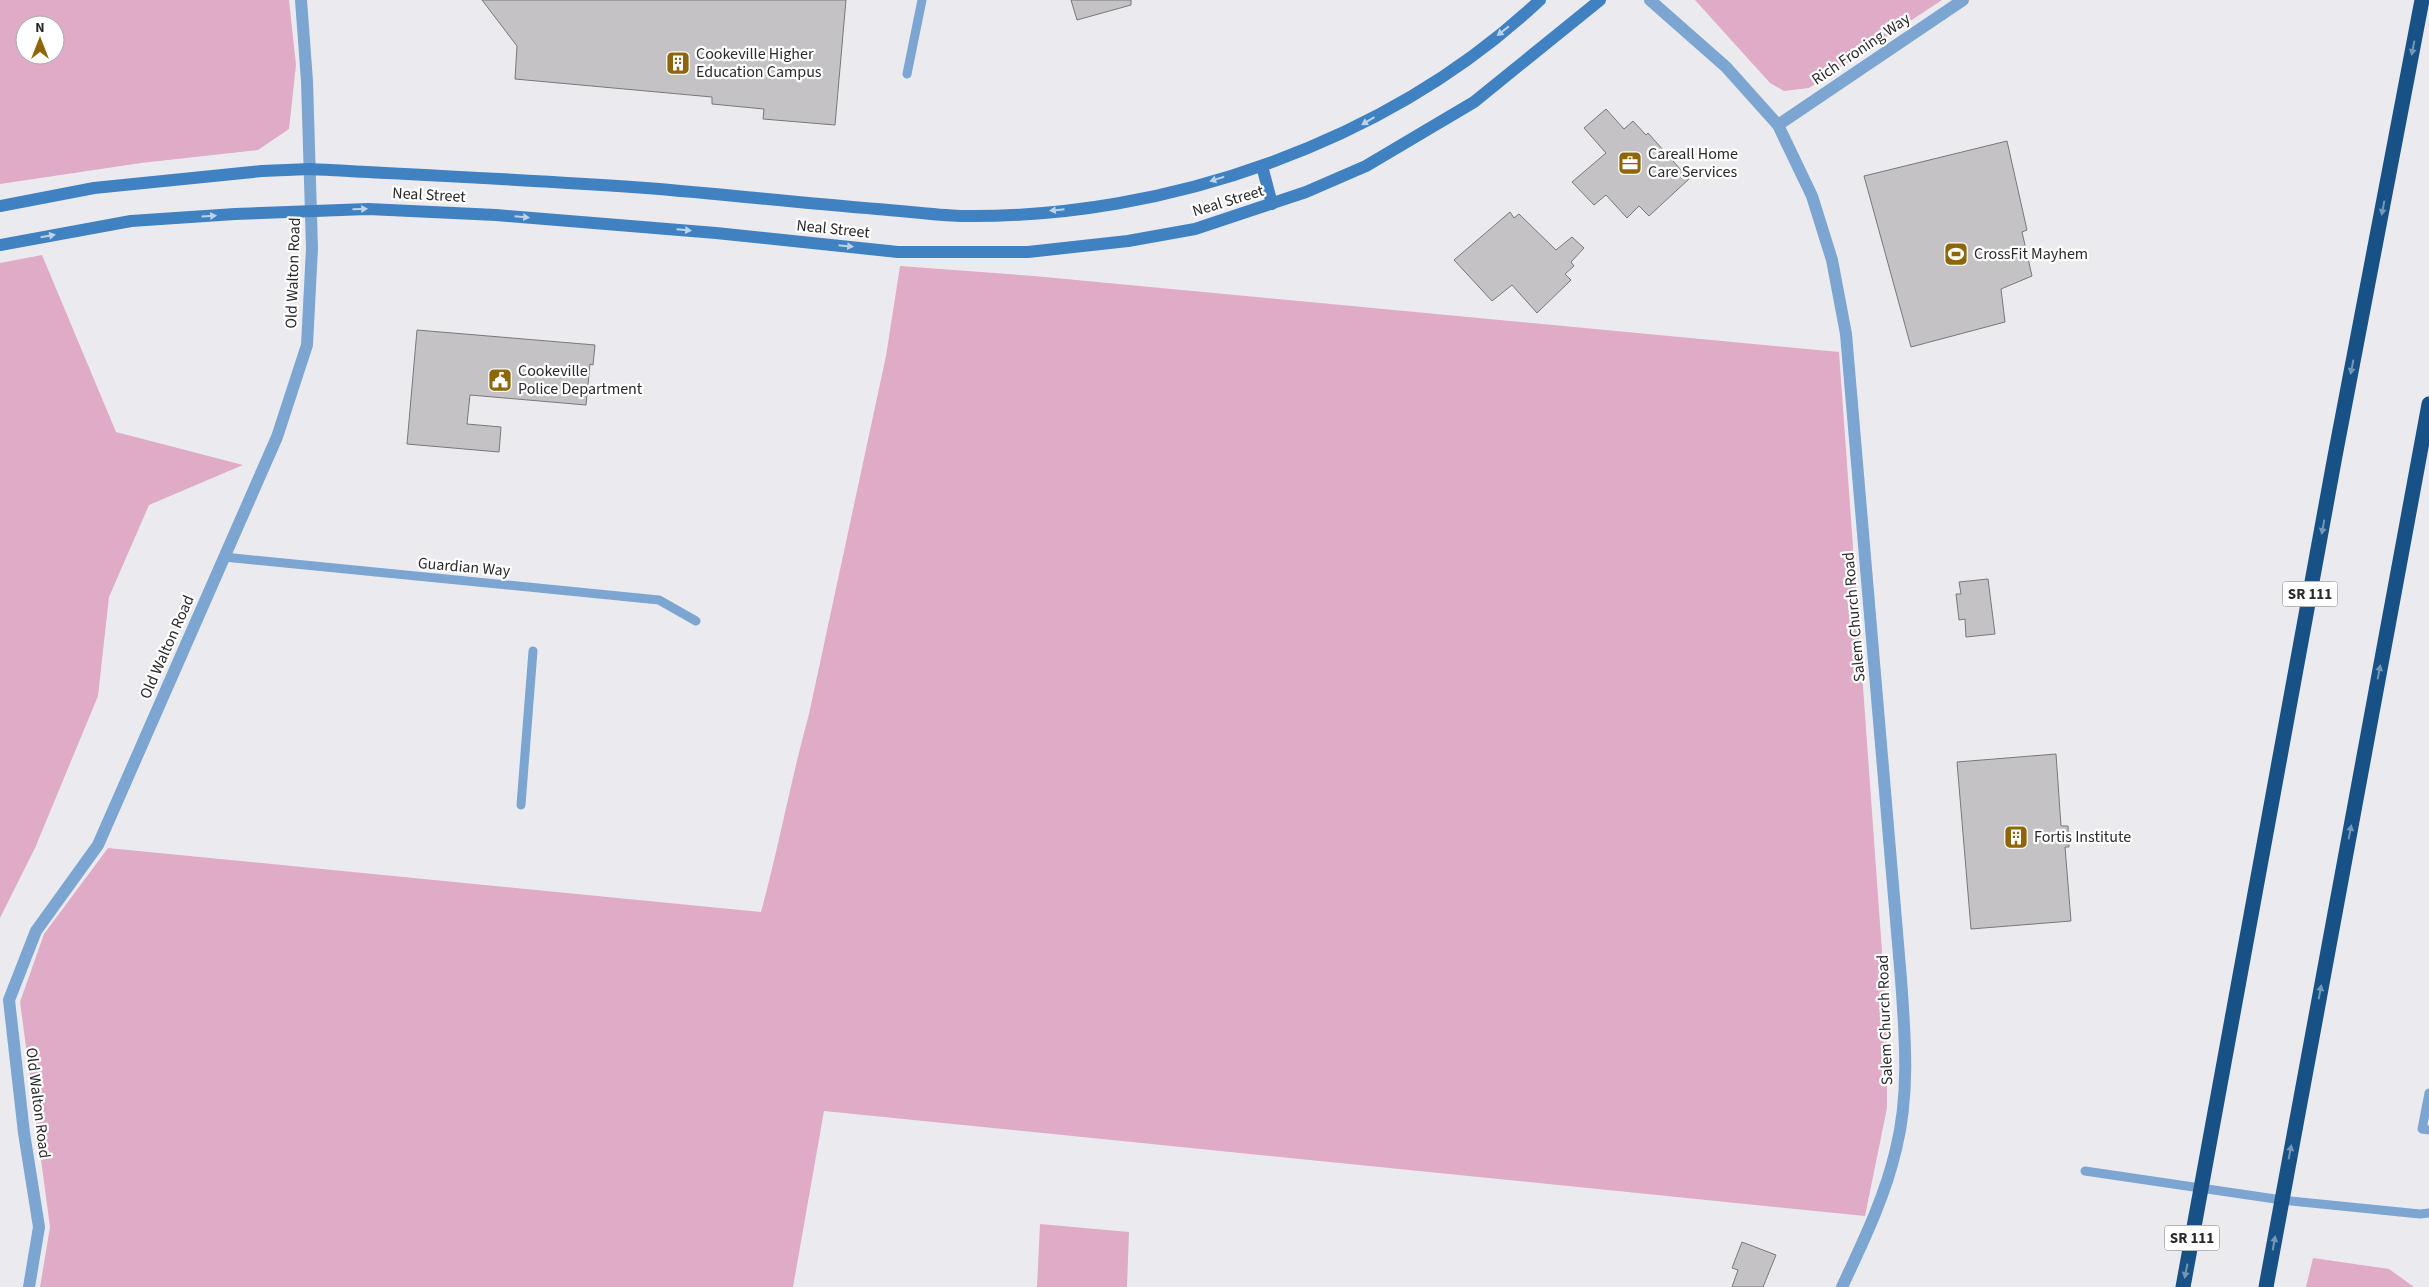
<svg xmlns="http://www.w3.org/2000/svg" width="2429" height="1287" font-family="'Source Sans 3',sans-serif">
<rect width="100%" height="100%" fill="#ebebef"/>
<g fill="#e0abc7" fill-rule="evenodd">
<path d="M0,0H289L296,65L289,129L258,150L141,163L0,184ZM25,25H55V55H25Z"/>
<path d="M1695,0H1942L1809,88L1784,91L1770,83Z"/>
<path d="M42,255L116,432L243,465L149,505L109,597L98,696L35,848L0,918V263Z"/>
<path d="M900,266L1034,276L1839,352L1887,1021V1108L1865,1216L824,1111L793,1287H40L50,1227L20,1002L44,934L108,848L761,912C779,846 791,779 809,714L886,356Z"/>
<path d="M1040,1224L1129,1232L1127,1287H1037Z"/>
<path d="M2313,1258L2389,1269L2414,1287H2306Z"/>
</g>
<g fill="#c4c2c5" stroke="#79777a">
<path d="M482,0H846L835,125L763,119L764,109L712,104V97L515,79L517,46Z"/>
<path d="M1071,0H1131V5L1077,20Z"/>
<path d="M1606,109L1624,129L1633,121L1646,135L1648,133L1689,179L1649,216L1639,206L1627,218L1606,195L1594,205L1572,182L1606,153L1584,128Z"/>
<path d="M2007,141L2027,230L2022,232L2032,276L2001,289L2005,322L1911,347L1864,176Z"/>
<path d="M1510,212L1514,218L1519,214L1556,250L1572,237L1584,248L1571,262L1574,266L1565,274L1571,280L1537,313L1512,285L1492,301L1454,260Z"/>
<path d="M417,330L595,345L593,365L590,364L586,405L470,395L467,424L501,427L499,452L407,444Z"/>
<path d="M1988,579L1995,634L1966,637L1965,619L1959,620L1956,594H1961L1959,582Z"/>
<path d="M2056,754L2061,826H2068L2069,847H2065L2071,921L1971,929L1957,762Z"/>
<path d="M1742,1242L1776,1255L1763,1287H1732L1738,1270L1732,1268Z"/>
</g>
<g fill="none" stroke-linecap="round" stroke-linejoin="round">
<g stroke="#7ca5d2" stroke-width="9">
<path d="M907,74L922,0"/>
<path d="M224,557L659,600L696,621"/>
<path d="M521,805L533,651"/>
<path d="M2429,1093L2422,1129L2429,1130"/>
<path d="M2085,1171L2282,1200L2420,1214L2429,1213"/>
</g>
<g stroke="#7ca5d2" stroke-width="12">
<path d="M1650,0L1726,67L1778,125L1812,196L1832,260L1846,334L1901,979C1905,1035 1910,1094 1896,1149C1885,1197 1863,1242 1842,1287"/>
<path d="M1778,125L1963,0"/>
<path d="M29,1287L39,1227L24,1133L9,1000L36,931L98,845L277,437L307,345L312,248L307,81L301,0"/>
</g>
<g stroke="#4081c2" stroke-width="12">
<path d="M1262,166L1272,204"/>
<path d="M0,206L94,188L262,171L310,169C422,175 534,180 646,188C723,194 800,203 877,209C905,211 933,215 961,216C1167,219 1389,142 1540,0"/>
<path d="M0,245L131,221L235,214L368,209L496,215L716,233L898,252H1028L1128,241L1195,229L1306,192L1366,166L1474,102L1600,0"/>
</g>
<g stroke="#175186" stroke-width="15">
<path d="M2183,1287L2335,456L2422,0"/>
<path d="M2266,1287L2429,404"/>
</g>
</g>
<defs><path id="oneway-solid" d="M-6-.8H1V-3.2L6.5 0L1 3.2V.8H-6Z" transform="scale(1.25)"/></defs>
<g fill="#bcd3ea">
<use href="#oneway-solid" transform="translate(1503 31) rotate(142)"/>
<use href="#oneway-solid" transform="translate(1368 121) rotate(149)"/>
<use href="#oneway-solid" transform="translate(1217 179) rotate(163)"/>
<use href="#oneway-solid" transform="translate(360 209) rotate(-2)"/>
<use href="#oneway-solid" transform="translate(1057 210) rotate(174)"/>
<use href="#oneway-solid" transform="translate(209 216) rotate(-4)"/>
<use href="#oneway-solid" transform="translate(522 217) rotate(5)"/>
<use href="#oneway-solid" transform="translate(684 230) rotate(5)"/>
<use href="#oneway-solid" transform="translate(48 236) rotate(-10)"/>
<use href="#oneway-solid" transform="translate(846 246) rotate(6)"/>
</g>
<g fill="#7497b6">
<use href="#oneway-solid" transform="translate(2413 48) rotate(101)"/>
<use href="#oneway-solid" transform="translate(2383 208) rotate(101)"/>
<use href="#oneway-solid" transform="translate(2352 367) rotate(101)"/>
<use href="#oneway-solid" transform="translate(2323 527) rotate(100)"/>
<use href="#oneway-solid" transform="translate(2379 672) rotate(-79)"/>
<use href="#oneway-solid" transform="translate(2350 832) rotate(-79)"/>
<use href="#oneway-solid" transform="translate(2320 992) rotate(-79)"/>
<use href="#oneway-solid" transform="translate(2290 1152) rotate(-79)"/>
<use href="#oneway-solid" transform="translate(2274 1243) rotate(-80)"/>
<use href="#oneway-solid" transform="translate(2186 1271) rotate(101)"/>
</g>
<defs>
<g id="building-square" transform="scale(1.25)"><rect x="-9" y="-9" width="18" height="18" rx="4" fill="#8e660a" stroke="#fff"/><path d="M-4-6H4V6H1V3H-1V6H-4ZM-2.5-4.3h1.7v1.8h-1.7ZM.8-4.3h1.7v1.8H.8ZM-2.5-1h1.7V.8h-1.7ZM.8-1h1.7V.8H.8Z" fill="#fff"/></g>
<g id="office-square" transform="scale(1.25)"><rect x="-9" y="-9" width="18" height="18" rx="4" fill="#8e660a" stroke="#fff"/><path d="M-6-3h4V-5.5h4V-3h4V5H-6ZM-1-4.5V-3h2v-1.5ZM-6 0V1H6V0Z" fill="#fff"/></g>
<g id="stadium-square" transform="scale(1.25)"><rect x="-9" y="-9" width="18" height="18" rx="4" fill="#8e660a" stroke="#fff"/><path d="M0-5a6.5 5 0 1 0 0 10a6.5 5 0 1 0 0-10ZM-3.5-1.8h7v3.6h-7Z" fill="#fff"/></g>
<g id="civic-square" transform="scale(1.25)"><rect x="-9" y="-9" width="18" height="18" rx="4" fill="#8e660a" stroke="#fff"/><path d="M-.6-6.5H3V-4.5H.6V-3L4-1V1h2V6H-6V1h2V-1L-.6-3ZM-1.2 2.5V6h2.4V2.5Z" fill="#fff"/></g>
</defs>
<g fill-rule="evenodd">
<use href="#building-square" x="678" y="63"/>
<use href="#office-square" x="1630" y="163"/>
<use href="#stadium-square" x="1956" y="254"/>
<use href="#civic-square" x="500" y="380"/>
<use href="#building-square" x="2016" y="837"/>
</g>
<g text-anchor="middle" dominant-baseline="central" stroke-width="4.5" stroke-linejoin="round" paint-order="stroke">
<g fill="#fff" stroke="#6a6a6b" stroke-width="1">
<rect x="2282.5" y="581.5" width="55" height="25" rx="4"/>
<rect x="2164.5" y="1225.5" width="55" height="25" rx="4"/>
</g>
<g font-size="15" font-weight="bold" fill="#2a2a2b">
<text x="2310" y="594">SR 111</text>
<text x="2192" y="1238">SR 111</text>
</g>
<g font-size="16" fill="#2a2a2b" stroke="#fff">
<text transform="translate(1861 49) rotate(-34)">Rich Froning Way</text>
<text transform="translate(429 195) rotate(3)">Neal Street</text>
<text transform="translate(1228 201) rotate(-17)">Neal Street</text>
<text transform="translate(833 229) rotate(6)">Neal Street</text>
<text transform="translate(293 273) rotate(-88)">Old Walton Road</text>
<text transform="translate(464 567) rotate(5)">Guardian Way</text>
<text transform="translate(1854 617) rotate(-95)">Salem Church Road</text>
<text transform="translate(167 647) rotate(-66)">Old Walton Road</text>
<text transform="translate(1885 1020) rotate(-92)">Salem Church Road</text>
<text transform="translate(38 1103) rotate(83)">Old Walton Road</text>
</g>
<g font-size="16" fill="#2a2a2b" stroke="#fff" text-anchor="start">
<text x="696" y="54">Cookeville Higher<tspan x="696" dy="18">Education Campus</tspan></text>
<text x="1648" y="154">Careall Home<tspan x="1648" dy="18">Care Services</tspan></text>
<text x="1974" y="254">CrossFit Mayhem</text>
<text x="518" y="371">Cookeville<tspan x="518" dy="18">Police Department</tspan></text>
<text x="2034" y="837">Fortis Institute</text>
</g>
</g>
<g transform="translate(40 40)"><circle r="24" fill="#ffffff" stroke="#aaaaaa"/>
<path d="M0-4L9 19L0 12L-9 19Z" fill="#8e660a"/>
<text y="-8" font-size="14" font-weight="bold" text-anchor="middle" fill="#2a2a2b">N</text>
</g>
</svg>
